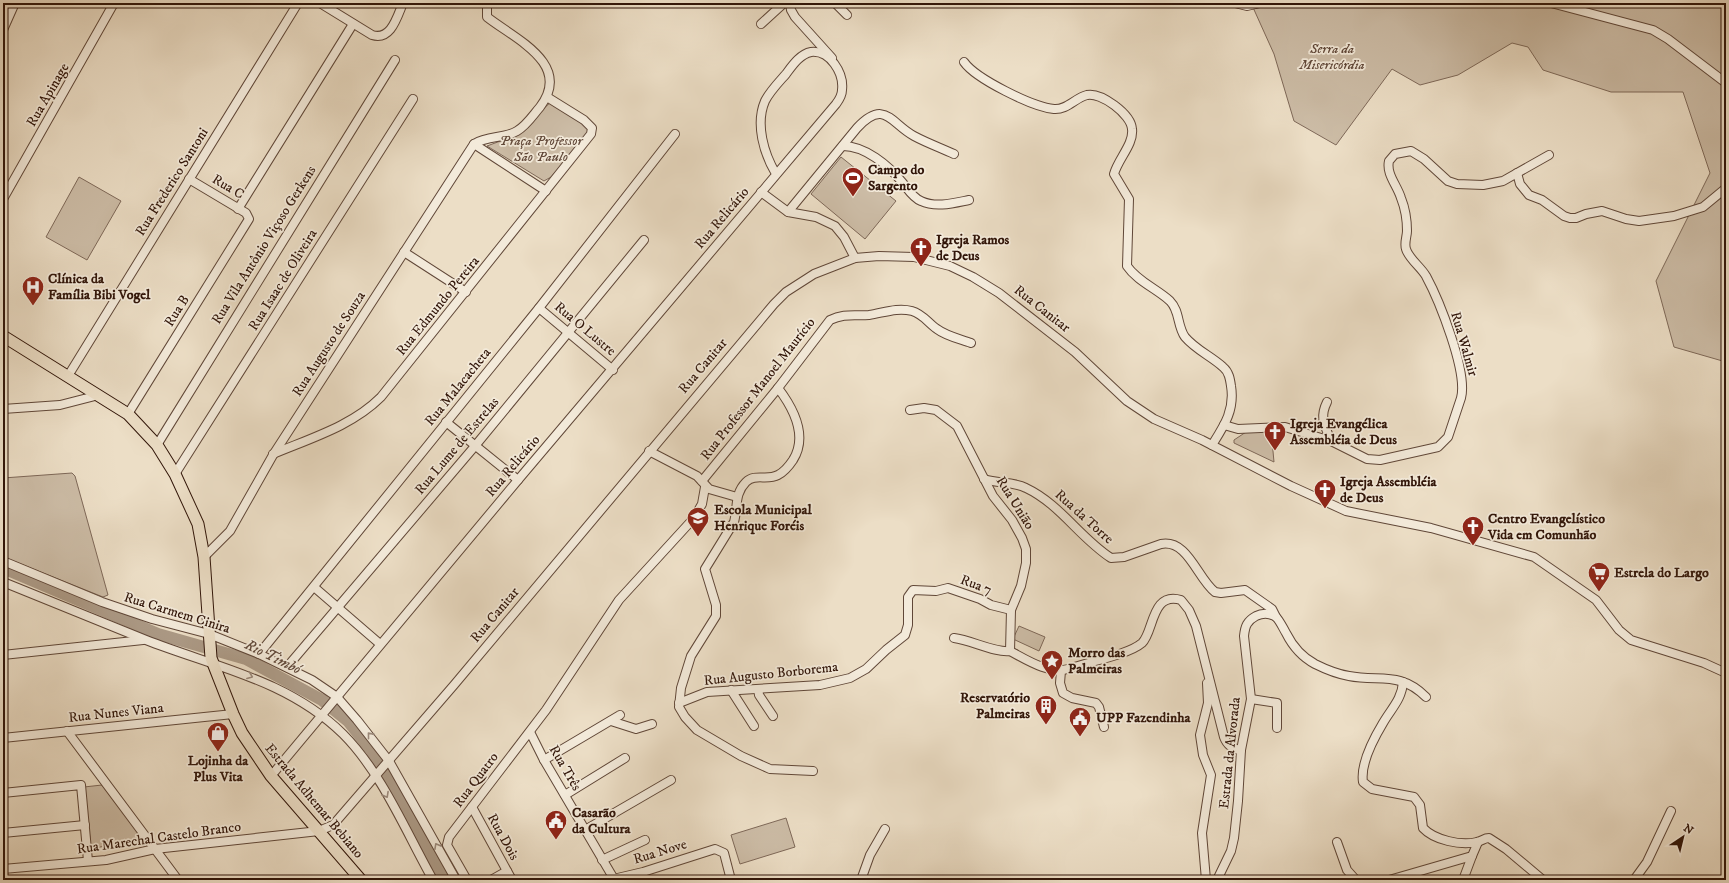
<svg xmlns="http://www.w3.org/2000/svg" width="1729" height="883" font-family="'IM FELL DW Pica',serif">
<rect width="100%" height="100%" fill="#ecdec6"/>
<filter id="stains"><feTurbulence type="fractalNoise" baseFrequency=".005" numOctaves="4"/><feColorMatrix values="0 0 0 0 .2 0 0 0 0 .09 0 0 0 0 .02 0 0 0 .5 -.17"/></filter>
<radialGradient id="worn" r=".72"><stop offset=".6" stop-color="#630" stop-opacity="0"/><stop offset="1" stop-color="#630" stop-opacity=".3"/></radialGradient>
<g fill="#ccbca6" stroke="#7e6858">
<path d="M1251,3H1726V362L1674,347L1656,281L1710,173L1683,92H1611L1543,70L1528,47L1512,43L1458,75L1420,85L1392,69L1336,145L1294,121L1274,54Z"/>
<path d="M551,102L588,128V134L551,177L544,181L487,146L511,137Z"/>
<path d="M841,157L896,201L865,239L811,194Z"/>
<path d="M79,177L121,201L87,260L46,237Z"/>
<path d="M1271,430L1274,462L1234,443V440L1246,432Z"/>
<path d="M72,473L75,476L108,595L103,597L3,557V478Z"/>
<path d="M1019,626L1045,637L1039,651L1013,639Z"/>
<path d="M102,785L140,835V838L135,842L93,848L91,847L84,787Z"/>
<path d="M786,818L795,847L740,864L731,835Z"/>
</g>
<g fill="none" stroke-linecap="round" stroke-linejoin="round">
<path stroke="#ac9a86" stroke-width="12" d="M3,568L158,634L246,659L322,700L348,721L372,751L445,880"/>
<g stroke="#604738" stroke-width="10">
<g id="minor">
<path d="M320,3L372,35C391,41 397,17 403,3"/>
<path d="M790,3L791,10L795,17L832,58"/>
<path d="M835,3L847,15"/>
<path d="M1235,3L1247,6L1260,3"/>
<path d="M1551,3L1653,30L1668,39L1726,83"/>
<path d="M761,24L784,3"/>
<path d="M3,30L15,3"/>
<path d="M964,62C976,79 1033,107 1054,109C1067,110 1075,98 1087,95C1101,92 1131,114 1132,129C1134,144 1118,159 1114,174L1129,199L1127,266C1137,281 1157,289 1170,301C1180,311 1177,326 1185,337C1196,350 1211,356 1223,367C1229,372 1230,379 1231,386C1235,410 1224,426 1212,445"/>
<path d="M474,144L546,191"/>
<path d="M843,146C865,146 888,165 902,182C907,188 913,198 921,201C936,208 954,203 969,200"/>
<path d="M1517,173L1520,184L1529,195L1542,200L1564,216L1570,218H1576L1586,214L1602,211L1626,219L1639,221L1674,216L1703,207L1726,188"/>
<path d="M761,192L788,212L816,217L835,226L844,237L855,258"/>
<path d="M3,199L114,3"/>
<path d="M238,209L353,24"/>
<path d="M788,212L857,128C885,98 891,124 914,136C927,143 941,148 954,154"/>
<path d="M404,252L466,292"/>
<path d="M539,308L613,370"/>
<path d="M68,376L298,3"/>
<path d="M778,388C794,409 808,436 793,460C789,466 784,472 778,475C767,481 755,473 746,482C734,494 738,508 734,522L705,569L716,605V616L691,656L681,688L679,707L685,717L697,730L741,756L770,769L813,771"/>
<path d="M1327,402C1319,418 1325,426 1331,441"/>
<path d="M3,409L60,405L99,395"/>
<path d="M910,410L924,408L936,410L957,426L993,496L1012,520L1022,538L1026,549V563L1021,586L1011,610L1010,651"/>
<path d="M128,414L249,219L246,213L189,179"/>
<path d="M446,422L518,480"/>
<path d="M1224,425L1238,429L1285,427L1331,441L1367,459L1380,460L1438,447L1448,437L1461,398C1468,372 1439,300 1426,276C1420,266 1409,259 1406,249C1404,243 1407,236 1407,231C1407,220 1405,208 1401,198C1397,185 1386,174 1389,161L1395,154L1411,151L1424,159L1448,181L1457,184L1483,185L1503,181L1549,155"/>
<path d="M157,445L395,60"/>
<path d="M649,451L697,476L709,489L737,497"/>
<path d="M273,454C311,438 352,426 381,397L591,134L592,128L584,120L547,97"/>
<path d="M175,474L413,99"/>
<path d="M984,479C998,484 1013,481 1026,488C1060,504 1080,538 1111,558L1124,557L1161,544C1188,539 1197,578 1215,592L1221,593L1245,590L1272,609L1276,617"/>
<path d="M702,481L778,388L830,320C844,313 854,316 869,315C883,313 897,307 912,311C923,314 928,323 937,329C946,336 960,339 971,343"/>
<path d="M204,557L230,531L273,455L474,144C488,135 504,139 517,131C527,125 533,115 540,107C573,64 515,39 487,17V3"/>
<path d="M3,561L102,602L152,619L209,634L259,654L312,680L337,697L357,720L389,761L456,880"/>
<path d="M3,582C51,601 98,621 146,640C215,667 288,680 343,734C382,773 406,832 433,880"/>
<path d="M314,587L380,644"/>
<path d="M954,638C971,640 995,653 1010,651"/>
<path d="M1010,651C1027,660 1048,674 1068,669C1087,662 1128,655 1142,643C1154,632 1151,591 1181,600L1189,610L1196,626L1224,737C1227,745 1232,749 1241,750"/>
<path d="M259,654L539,308L675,134"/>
<path d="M3,655L143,640"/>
<path d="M287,667L475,446L644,240"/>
<path d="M1061,671L1060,683L1063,693L1072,698L1096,703L1099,707L1104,727"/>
<path d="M1403,682C1402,699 1391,709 1383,723C1374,738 1360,763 1363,782L1372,789L1414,797L1420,805L1423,828C1434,840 1461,846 1477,842C1482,841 1484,838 1489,838L1506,849L1543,880"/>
<path d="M758,689L759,695L773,716"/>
<path d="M731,690L754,726"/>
<path d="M1251,699L1277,703V728"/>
<path d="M679,703L707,692L820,685L850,678L866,669L886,650L905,635L908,625V597L913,590L936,591L948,588L980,599L991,605L1011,610"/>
<path d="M611,721L636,729L652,724"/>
<path d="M67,731L178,880"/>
<path d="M530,732L544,760L614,879"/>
<path d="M3,738L233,714"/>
<path d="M544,760L620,715"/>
<path d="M271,776L518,480L836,104C839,100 842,95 842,90C844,73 830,50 811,52C800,54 792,66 786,74C779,82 770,91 765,101C755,124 764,154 776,174"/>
<path d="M3,793L81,785L88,861"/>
<path d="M565,795L625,758"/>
<path d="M472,807L512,880"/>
<path d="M585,830L671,780"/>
<path d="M3,833L85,825"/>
<path d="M1337,842L1347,870L1356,880"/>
<path d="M602,860L645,840"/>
<path d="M3,869L106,860L155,849L319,831L333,825L454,685L774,304L786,292L814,274L855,258L879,256L914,257L950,266L973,277L999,293L1075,352L1127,401L1154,419L1202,440L1291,486L1346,511L1431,528L1534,557L1596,600L1619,630L1631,640L1704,663L1726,673"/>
<path d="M467,880L447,845L449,837L546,710L619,600L694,518L702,504L705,487"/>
<path d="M491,880L507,871"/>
<path d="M609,880L643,872L715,849L724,853L731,880"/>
<path d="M861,880L870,855L885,829"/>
<path d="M1206,880L1202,833L1211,775L1203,755L1200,735L1208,703L1207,683"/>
<path d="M1217,880L1231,851L1234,838L1238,801L1241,750L1251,699L1244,636C1245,626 1247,621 1256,616C1262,613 1270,613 1276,617C1280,621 1283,628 1286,633C1292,645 1302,657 1315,664C1325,669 1337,674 1349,676C1380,682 1400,671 1426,697"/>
<path d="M1389,880L1472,856L1478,842"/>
<path d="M1463,880L1472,856"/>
<path d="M1634,880L1647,862L1671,811"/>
</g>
</g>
<g stroke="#311509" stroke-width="13">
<path id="major" d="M3,336L128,414L157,445L175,474L198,524L204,557L211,658L233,714L242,733L271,776L361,880"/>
</g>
<use href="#minor" stroke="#f3eada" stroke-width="8"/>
<use href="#major" stroke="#ecdec6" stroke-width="11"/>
</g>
<defs><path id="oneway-chevron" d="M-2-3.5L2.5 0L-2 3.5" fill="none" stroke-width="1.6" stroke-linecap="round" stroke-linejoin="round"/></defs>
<g stroke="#9c8a7c">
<use href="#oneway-chevron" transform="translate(250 676) rotate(21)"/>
<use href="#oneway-chevron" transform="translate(370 735) rotate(-129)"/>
<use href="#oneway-chevron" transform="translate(386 795) rotate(61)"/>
<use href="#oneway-chevron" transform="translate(437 846) rotate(-119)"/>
</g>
<defs>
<g id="stadium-pin" transform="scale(1.15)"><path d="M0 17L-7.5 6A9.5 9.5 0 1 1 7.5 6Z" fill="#8f2418" stroke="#f3eada"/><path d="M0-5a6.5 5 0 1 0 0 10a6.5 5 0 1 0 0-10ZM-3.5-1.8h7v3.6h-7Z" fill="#fff"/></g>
<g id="church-pin" transform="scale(1.15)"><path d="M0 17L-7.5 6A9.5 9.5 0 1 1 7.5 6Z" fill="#8f2418" stroke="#f3eada"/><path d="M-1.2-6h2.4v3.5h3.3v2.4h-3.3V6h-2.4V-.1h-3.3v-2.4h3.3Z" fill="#fff"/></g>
<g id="hospital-pin" transform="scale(1.15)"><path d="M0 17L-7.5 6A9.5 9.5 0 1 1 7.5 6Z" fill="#8f2418" stroke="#f3eada"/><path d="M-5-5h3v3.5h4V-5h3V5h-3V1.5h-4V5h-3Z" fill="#fff"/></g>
<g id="school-pin" transform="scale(1.15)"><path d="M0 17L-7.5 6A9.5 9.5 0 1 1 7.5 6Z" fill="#8f2418" stroke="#f3eada"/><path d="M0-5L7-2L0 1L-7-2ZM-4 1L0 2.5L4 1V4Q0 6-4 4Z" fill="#fff"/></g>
<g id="supermarket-pin" transform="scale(1.15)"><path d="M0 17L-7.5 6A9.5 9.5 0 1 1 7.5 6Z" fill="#8f2418" stroke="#f3eada"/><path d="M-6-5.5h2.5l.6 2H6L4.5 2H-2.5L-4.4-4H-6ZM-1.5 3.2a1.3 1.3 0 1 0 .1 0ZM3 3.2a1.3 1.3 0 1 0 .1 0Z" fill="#fff"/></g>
<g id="sight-pin" transform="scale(1.15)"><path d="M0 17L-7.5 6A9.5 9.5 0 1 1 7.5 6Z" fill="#8f2418" stroke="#f3eada"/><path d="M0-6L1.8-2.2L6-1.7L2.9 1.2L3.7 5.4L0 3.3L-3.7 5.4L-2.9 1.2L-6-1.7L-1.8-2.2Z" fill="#fff"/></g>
<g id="building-pin" transform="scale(1.15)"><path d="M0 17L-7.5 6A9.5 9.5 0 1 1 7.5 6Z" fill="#8f2418" stroke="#f3eada"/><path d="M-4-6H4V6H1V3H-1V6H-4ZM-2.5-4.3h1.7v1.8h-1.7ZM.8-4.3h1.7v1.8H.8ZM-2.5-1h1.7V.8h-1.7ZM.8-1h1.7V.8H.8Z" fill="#fff"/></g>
<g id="civic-pin" transform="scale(1.15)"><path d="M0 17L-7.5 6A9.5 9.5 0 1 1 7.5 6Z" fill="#8f2418" stroke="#f3eada"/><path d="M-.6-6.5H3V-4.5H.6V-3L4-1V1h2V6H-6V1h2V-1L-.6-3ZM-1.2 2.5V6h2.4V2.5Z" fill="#fff"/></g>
<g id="shop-pin" transform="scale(1.15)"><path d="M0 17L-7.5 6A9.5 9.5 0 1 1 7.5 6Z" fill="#8f2418" stroke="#f3eada"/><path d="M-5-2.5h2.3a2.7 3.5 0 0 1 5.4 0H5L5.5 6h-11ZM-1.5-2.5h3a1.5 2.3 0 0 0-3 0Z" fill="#fff"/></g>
</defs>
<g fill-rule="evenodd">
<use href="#stadium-pin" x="853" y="178"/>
<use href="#church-pin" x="921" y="248"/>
<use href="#hospital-pin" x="33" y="287"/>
<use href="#church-pin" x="1275" y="432"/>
<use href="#church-pin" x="1325" y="490"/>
<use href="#school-pin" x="698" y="518"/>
<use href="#church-pin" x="1473" y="527"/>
<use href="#supermarket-pin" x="1599" y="573"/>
<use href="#sight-pin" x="1052" y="661"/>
<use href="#building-pin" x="1046" y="706"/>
<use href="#civic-pin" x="1080" y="718"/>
<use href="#shop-pin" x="218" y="733"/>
<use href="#civic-pin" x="556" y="821"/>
</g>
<g text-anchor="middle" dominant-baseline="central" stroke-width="3.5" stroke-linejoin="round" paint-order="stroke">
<g font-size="14" font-style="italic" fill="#604738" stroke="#f3eada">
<text x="1332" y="49">Serra da<tspan x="1332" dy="16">Misericórdia</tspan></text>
<text x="541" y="141">Praça Professor<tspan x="541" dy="16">São Paulo</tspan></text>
</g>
<g font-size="14" fill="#311509" stroke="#f3eada">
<text transform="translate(48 95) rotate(-60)">Rua Apinage</text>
<text transform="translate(172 182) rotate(-58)">Rua Frederico Santoni</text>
<text transform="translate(228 187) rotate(31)">Rua C</text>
<text transform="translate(722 218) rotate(-50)">Rua Relicário</text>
<text transform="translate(264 245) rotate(-58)">Rua Vila Antônio Viçoso Gerkens</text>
<text transform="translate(283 280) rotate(-58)">Rua Isaac de Oliveira</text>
<text transform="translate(438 306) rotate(-51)">Rua Edmundo Pereira</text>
<text transform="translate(1042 309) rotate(38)">Rua Canitar</text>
<text transform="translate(177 311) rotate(-58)">Rua B</text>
<text transform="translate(585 329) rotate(40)">Rua O Lustre</text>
<text transform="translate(329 344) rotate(-57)">Rua Augusto de Souza</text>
<text transform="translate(1464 344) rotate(74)">Rua Walmir</text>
<text transform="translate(703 366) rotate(-50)">Rua Canitar</text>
<text transform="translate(458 387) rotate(-51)">Rua Malacacheta</text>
<text transform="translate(758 389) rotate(-52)">Rua Professor Manoel Maurício</text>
<text transform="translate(457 446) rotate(-50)">Rua Lume de Estrelas</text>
<text transform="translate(513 466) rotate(-50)">Rua Relicário</text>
<text transform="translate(1015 503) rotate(58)">Rua União</text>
<text transform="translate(1084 517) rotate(42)">Rua da Torre</text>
<text transform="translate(976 585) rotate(21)">Rua 7</text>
<text transform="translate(177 613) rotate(17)">Rua Carmem Cinira</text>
<text transform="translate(495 615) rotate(-50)">Rua Canitar</text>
<text transform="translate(771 674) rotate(-6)">Rua Augusto Borborema</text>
<text transform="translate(116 713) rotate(-6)">Rua Nunes Viana</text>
<text transform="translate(1230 753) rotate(-84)">Estrada da Alvorada</text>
<text transform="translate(565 768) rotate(60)">Rua Três</text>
<text transform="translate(476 780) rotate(-53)">Rua Quatro</text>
<text transform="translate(314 801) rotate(50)">Estrada Adhemar Bebiano</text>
<text transform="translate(503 837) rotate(61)">Rua Dois</text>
<text transform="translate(159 838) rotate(-8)">Rua Marechal Castelo Branco</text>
<text transform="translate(660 852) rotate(-17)">Rua Nove</text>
</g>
<g font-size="14" font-weight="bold" fill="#311509" stroke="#f3eada" text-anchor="start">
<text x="868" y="170">Campo do<tspan x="868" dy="16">Sargento</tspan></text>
<text x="936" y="240">Igreja Ramos<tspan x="936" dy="16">de Deus</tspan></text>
<text x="48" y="279">Clínica da<tspan x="48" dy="16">Família Bibi Vogel</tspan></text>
<text x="1290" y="424">Igreja Evangélica<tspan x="1290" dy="16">Assembléia de Deus</tspan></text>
<text x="1340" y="482">Igreja Assembléia<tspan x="1340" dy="16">de Deus</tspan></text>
<text x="714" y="510">Escola Municipal<tspan x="714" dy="16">Henrique Foréis</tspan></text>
<text x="1488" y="519">Centro Evangelístico<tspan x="1488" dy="16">Vida em Comunhão</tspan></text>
<text x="1614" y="573">Estrela do Largo</text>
<text x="1068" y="653">Morro das<tspan x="1068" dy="16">Palmeiras</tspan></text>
<text x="1030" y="698" text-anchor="end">Reservatório<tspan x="1030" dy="16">Palmeiras</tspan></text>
<text x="1096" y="718">UPP Fazendinha</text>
<text x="218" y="761" text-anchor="middle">Lojinha da<tspan x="218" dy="16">Plus Vita</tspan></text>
<text x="572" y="813">Casarão<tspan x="572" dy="16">da Cultura</tspan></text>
</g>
<g font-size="15" font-style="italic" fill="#624a3b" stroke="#f3eada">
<text transform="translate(273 657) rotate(26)">Rio Timbó</text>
</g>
</g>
<rect width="1729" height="883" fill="none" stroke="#ecdec6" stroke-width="16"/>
<rect x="4" y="4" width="1721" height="875" fill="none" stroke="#311509" stroke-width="2"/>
<rect x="8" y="8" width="1713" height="867" fill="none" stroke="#311509"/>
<g transform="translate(1683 837) rotate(35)" stroke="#f3eada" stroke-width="3" paint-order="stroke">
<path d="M0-3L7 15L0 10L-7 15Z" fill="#311509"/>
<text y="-6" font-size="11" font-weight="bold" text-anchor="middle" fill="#311509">N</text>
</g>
<rect width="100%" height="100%" filter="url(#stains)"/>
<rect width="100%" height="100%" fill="url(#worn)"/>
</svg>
